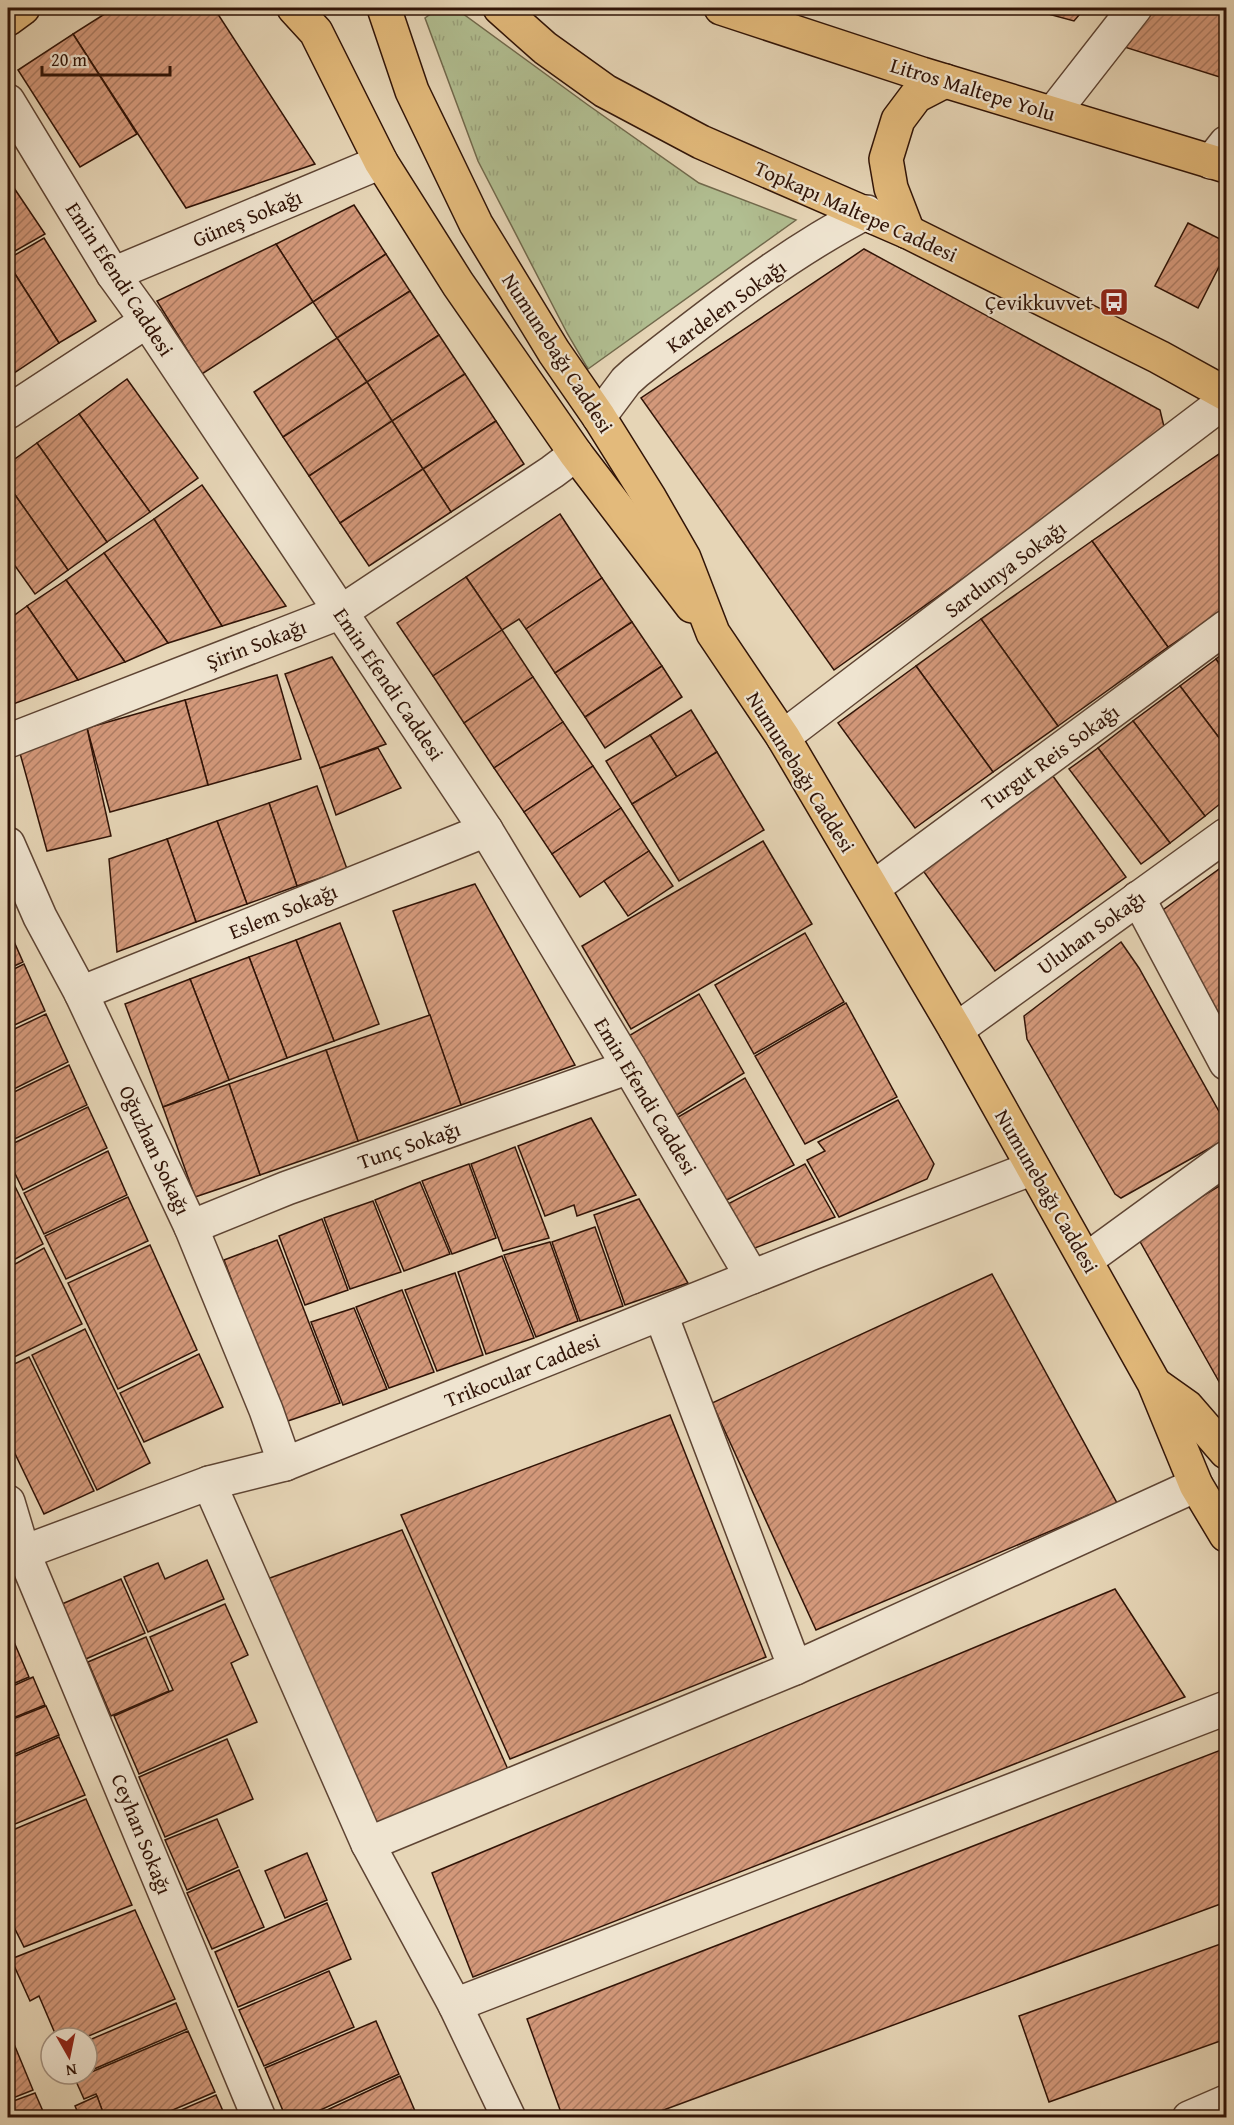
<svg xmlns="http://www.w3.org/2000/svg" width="1234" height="2125" font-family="'Gentium Book Plus',serif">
<defs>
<pattern id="grass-tufts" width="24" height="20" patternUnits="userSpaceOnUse" patternTransform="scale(1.5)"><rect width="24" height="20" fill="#b1be91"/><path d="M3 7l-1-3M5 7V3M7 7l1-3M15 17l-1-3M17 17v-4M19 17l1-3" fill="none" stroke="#99a27c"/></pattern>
<pattern id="building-hatch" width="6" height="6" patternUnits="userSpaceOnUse" patternTransform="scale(1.5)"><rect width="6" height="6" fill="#d3987a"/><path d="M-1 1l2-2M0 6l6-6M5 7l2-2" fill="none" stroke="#ac7b62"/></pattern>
</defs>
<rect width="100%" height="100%" fill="#e6d5b6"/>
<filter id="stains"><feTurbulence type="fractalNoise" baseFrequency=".00333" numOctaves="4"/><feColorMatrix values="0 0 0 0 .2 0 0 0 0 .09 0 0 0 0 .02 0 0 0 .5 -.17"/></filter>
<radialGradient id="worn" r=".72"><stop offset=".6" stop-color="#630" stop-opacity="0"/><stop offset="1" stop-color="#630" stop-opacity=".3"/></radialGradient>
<path fill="url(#grass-tufts)" stroke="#71694c" stroke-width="1.5" d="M439,8H455L588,105L699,183L796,220L588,369L567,333L478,161L425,18Z"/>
<g fill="url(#building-hatch)" stroke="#311407" stroke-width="1.5">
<path d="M114,8H214L315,164L186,208L73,34Z"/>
<path d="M1026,8H1085L1074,21Z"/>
<path d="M1150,8H1226V79L1118,45Z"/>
<path d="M73,34L137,134L80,167L18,70Z"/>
<path d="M8,179L45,234L8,255Z"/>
<path d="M354,205L386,254L313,302L276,244Z"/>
<path d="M1188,223L1226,242V253L1198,308L1155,286Z"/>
<path d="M44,238L96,321L59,343L8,263V259Z"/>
<path d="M276,244L313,302L202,374L157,301Z"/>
<path d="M864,249L1160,410L1166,435L834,670L641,398Z"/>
<path d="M386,254L410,291L337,338L313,302Z"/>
<path d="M8,263L59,343L8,377Z"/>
<path d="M410,291L439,335L367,382L337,338Z"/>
<path d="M439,335L465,374L392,421L367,382Z"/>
<path d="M337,338L367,382L283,437L254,392Z"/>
<path d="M465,374L496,421L423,469L392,421Z"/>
<path d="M127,379L198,478L150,512L79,414Z"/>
<path d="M367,382L392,421L309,476L283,437Z"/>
<path d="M79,414L150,512L107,542L37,443Z"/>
<path d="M392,421L423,469L340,523L309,476Z"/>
<path d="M496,421L524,464L451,512L423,469Z"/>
<path d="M37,443L107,542L68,570L8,485V464Z"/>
<path d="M1222,452L1226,455V608L1168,647L1092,541Z"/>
<path d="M423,469L451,512L369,566L340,523Z"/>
<path d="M8,485L68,570L35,594L8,556Z"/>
<path d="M202,485L286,606L222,626L154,519Z"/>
<path d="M560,514L602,578L526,629L519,619L502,630L466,577Z"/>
<path d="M154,519L222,626L168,643L104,553Z"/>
<path d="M1092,541L1168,647L1058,726L981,619Z"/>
<path d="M104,553L168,643L125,662L66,580Z"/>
<path d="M466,577L502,630L433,676L397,623Z"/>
<path d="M602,578L632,622L555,673L526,629Z"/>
<path d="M66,580L125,662L78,680L27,606Z"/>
<path d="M27,606L78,680L8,706V620Z"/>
<path d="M981,619L1058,726L993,772L916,666Z"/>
<path d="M632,622L662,666L585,717L555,673Z"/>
<path d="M502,630L533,677L464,723L433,676Z"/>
<path d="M1226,651V674L1216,659Z"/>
<path d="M332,657L386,744L320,768L285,674Z"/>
<path d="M1216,659L1226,674V747L1180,686Z"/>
<path d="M662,666L682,697L605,748L585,717Z"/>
<path d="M916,666L993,772L915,828L838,723Z"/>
<path d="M277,675L301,759L208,785L185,700Z"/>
<path d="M533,677L563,722L494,768L464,723Z"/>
<path d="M1180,686L1226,747V799L1205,816L1133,721Z"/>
<path d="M185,700L208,785L110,812L87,728Z"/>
<path d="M691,710L717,752L677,777L650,735Z"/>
<path d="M1133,721L1205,816L1170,843L1098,748Z"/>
<path d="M563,722L593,766L524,812L494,768Z"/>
<path d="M87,728L111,836L47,851L18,746Z"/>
<path d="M650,735L677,777L632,804L606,761Z"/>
<path d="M378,748L401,788L336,815L320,768Z"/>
<path d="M1098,748L1170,843L1141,864L1069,769Z"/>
<path d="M717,752L764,830L679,881L632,804Z"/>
<path d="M593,766L621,808L552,854L524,812Z"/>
<path d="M1050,772L1126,877L995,971L919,865Z"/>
<path d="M317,786L347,869L297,886L269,803Z"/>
<path d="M269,803L297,886L247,904L217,821Z"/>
<path d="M621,808L649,851L580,897L552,854Z"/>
<path d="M217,821L247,904L196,922L167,839Z"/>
<path d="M167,839L196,922L117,952L109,859Z"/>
<path d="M763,841L812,924L631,1029L582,946Z"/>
<path d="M649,851L673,886L628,916L604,881Z"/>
<path d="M1226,864V1044L1156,915Z"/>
<path d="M475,884L575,1065L461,1105L393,911Z"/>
<path d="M340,923L379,1024L334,1041L296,940Z"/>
<path d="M8,928L23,962L8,969Z"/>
<path d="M805,933L844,1002L754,1054L715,985Z"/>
<path d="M296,940L334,1041L287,1058L249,957Z"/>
<path d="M1121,942L1139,968L1226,1124V1139L1121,1198L1115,1194L1027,1039L1024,1016Z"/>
<path d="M249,957L287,1058L229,1080L190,979Z"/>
<path d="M24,964L45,1011L8,1028V972Z"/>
<path d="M190,979L229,1080L163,1107L125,1004Z"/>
<path d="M699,994L744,1073L672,1118L627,1037Z"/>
<path d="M846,1003L897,1097L805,1144L755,1056Z"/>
<path d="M46,1014L68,1062L8,1092V1032Z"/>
<path d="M430,1015L461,1105L358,1141L326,1050Z"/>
<path d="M326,1050L358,1141L260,1175L229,1084Z"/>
<path d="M69,1065L87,1105L8,1142V1095Z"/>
<path d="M745,1078L794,1165L719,1204L673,1120Z"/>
<path d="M229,1084L260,1175L195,1197L163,1107Z"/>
<path d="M898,1100L934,1164L927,1179L839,1217L807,1160L825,1151L818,1142Z"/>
<path d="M88,1107L107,1148L23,1190L8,1159V1146Z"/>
<path d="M591,1118L636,1195L577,1216L574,1205L545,1216L518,1146Z"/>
<path d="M515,1147L549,1238L503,1251L471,1164Z"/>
<path d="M108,1151L127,1195L44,1234L24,1193Z"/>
<path d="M469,1164L496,1238L452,1254L422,1181Z"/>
<path d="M805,1164L835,1217L747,1251L722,1207Z"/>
<path d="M8,1172L43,1244L8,1263Z"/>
<path d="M420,1182L450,1254L404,1271L375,1200Z"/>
<path d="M1226,1182V1394L1138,1238L1140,1233Z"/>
<path d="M128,1197L148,1241L66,1279L45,1236Z"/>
<path d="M639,1199L688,1283L625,1305L594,1215Z"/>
<path d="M373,1201L401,1272L350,1289L324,1218Z"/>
<path d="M322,1219L348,1290L305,1305L279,1236Z"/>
<path d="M595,1227L623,1306L580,1321L552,1242Z"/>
<path d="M277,1240L340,1403L285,1422L224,1260Z"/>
<path d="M550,1242L578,1321L536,1337L504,1255Z"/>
<path d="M150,1245L197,1350L118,1389L68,1283Z"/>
<path d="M44,1248L82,1324L8,1360V1268Z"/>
<path d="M502,1256L534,1338L486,1354L458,1272Z"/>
<path d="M455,1273L483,1355L437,1371L405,1290Z"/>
<path d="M992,1274L1117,1503L816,1630L712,1403Z"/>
<path d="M402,1290L434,1372L389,1388L356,1307Z"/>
<path d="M354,1308L387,1389L343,1405L311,1322Z"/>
<path d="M85,1329L150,1463L97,1490L32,1355Z"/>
<path d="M199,1354L223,1407L144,1442L120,1393Z"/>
<path d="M29,1357L94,1491L44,1514L8,1439V1367Z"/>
<path d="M670,1415L766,1657L510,1759L401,1515Z"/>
<path d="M402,1530L510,1774L372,1829L259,1582Z"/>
<path d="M207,1560L224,1599L148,1632L124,1577L158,1563L165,1579Z"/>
<path d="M121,1579L145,1633L86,1659L62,1604Z"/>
<path d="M1115,1589L1185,1697L473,1977L432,1873Z"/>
<path d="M225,1604L248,1655L231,1663L257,1722L139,1774L114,1716L173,1690L150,1637Z"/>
<path d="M8,1628L29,1677L8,1686Z"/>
<path d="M146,1637L169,1691L111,1716L88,1662Z"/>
<path d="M33,1677L45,1705L8,1720V1688Z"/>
<path d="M46,1706L59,1735L8,1757V1721Z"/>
<path d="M59,1737L85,1795L8,1827V1759Z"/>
<path d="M227,1739L253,1799L165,1837L139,1777Z"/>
<path d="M1226,1748V1902L642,2118H563L527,2019Z"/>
<path d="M86,1799L132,1905L24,1947L8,1915V1832Z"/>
<path d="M217,1819L238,1867L187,1890L165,1840Z"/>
<path d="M307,1853L327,1900L285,1918L265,1871Z"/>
<path d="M239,1870L264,1927L212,1949L187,1893Z"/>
<path d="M327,1903L351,1959L238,2007L215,1952Z"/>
<path d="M135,1910L175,1999L84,2038H57L39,1996L30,2001L11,1959Z"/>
<path d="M1226,1942V2039L1049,2102L1019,2016Z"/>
<path d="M329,1971L354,2027L264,2066L239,2010Z"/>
<path d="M176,2003L187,2029L87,2072V2041Z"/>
<path d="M376,2021L399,2074L303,2118H286L265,2068Z"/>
<path d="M188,2031L215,2092L154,2118H105L96,2094L84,2099L75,2079Z"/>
<path d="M9,2032L33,2090L8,2100V2033Z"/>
<path d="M400,2076L418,2118H310Z"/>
<path d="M35,2093L46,2118H8V2103Z"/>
<path d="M216,2095L226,2118H162Z"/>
<path d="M97,2096L105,2118H80L75,2106Z"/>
</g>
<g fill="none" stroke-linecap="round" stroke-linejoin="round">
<g stroke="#5e4433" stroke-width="36">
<g id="minor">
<path d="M8,101L113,274L147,321L486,830L629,1067L752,1277"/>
<path d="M1053,113L1135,8"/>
<path d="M1211,162L1226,143"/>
<path d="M113,274L381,162"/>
<path d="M8,412L147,321"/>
<path d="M599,417L626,381L636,372C709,315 784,255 867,212"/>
<path d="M783,737L1226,400"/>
<path d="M8,741L341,612L552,472L576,454"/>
<path d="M8,844L40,917L81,993L191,1227L266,1410L285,1464"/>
<path d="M873,888L1226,627"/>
<path d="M1138,898L1226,1063"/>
<path d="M81,993L486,830"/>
<path d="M956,1030L1226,835"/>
<path d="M191,1227L287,1188L629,1067"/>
<path d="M1086,1260L1226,1158"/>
<path d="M661,1315L795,1668"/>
<path d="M209,1483L368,1844L455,2005L509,2118"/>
<path d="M8,1502L23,1552L259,2118"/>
<path d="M8,1558L209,1483L285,1464L812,1253L1033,1168"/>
<path d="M368,1844L795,1668L1196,1485"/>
<path d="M455,2005L1226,1708"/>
<path d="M1189,2118L1226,2102"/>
</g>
</g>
<g stroke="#311407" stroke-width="36">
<g id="major">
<path d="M294,8L316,32L381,162L458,284L576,454L692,606"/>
<path d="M384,8L412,91L476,224L554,352L599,417L649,497L684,558L713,633L783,737L956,1030L1154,1383L1196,1485L1226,1535"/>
<path d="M500,8L545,48L605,91L701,142L908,232L1159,357L1226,394"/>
<path d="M721,8L922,74L1226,166"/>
<path d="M8,19L23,8"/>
<path d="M908,232L891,188L886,159L898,120L916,96L945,81"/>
<path d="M1156,1385L1187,1407L1226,1452"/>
</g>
</g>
<use href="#minor" stroke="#efe4d0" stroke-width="33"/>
<use href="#major" stroke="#e3ba7b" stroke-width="33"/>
</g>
<defs>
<g id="bus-square" transform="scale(1.5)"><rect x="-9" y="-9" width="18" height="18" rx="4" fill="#8f2418" stroke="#efe4d0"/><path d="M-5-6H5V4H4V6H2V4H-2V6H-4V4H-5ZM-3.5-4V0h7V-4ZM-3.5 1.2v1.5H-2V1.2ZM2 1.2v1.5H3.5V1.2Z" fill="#fff"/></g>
</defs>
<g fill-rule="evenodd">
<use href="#bus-square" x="1114" y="302"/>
</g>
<g text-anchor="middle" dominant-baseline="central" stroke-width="4.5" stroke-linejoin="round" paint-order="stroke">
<g font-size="21" fill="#311407" stroke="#efe4d0">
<text transform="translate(973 89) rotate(17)">Litros Maltepe Yolu</text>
<text transform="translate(856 211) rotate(24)">Topkapı Maltepe Caddesi</text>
<text transform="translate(247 218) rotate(-23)">Güneş Sokağı</text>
<text transform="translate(120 279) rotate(57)">Emin Efendi Caddesi</text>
<text transform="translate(726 306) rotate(-36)">Kardelen Sokağı</text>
<text transform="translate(558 353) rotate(57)">Numunebağı Caddesi</text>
<text transform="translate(1005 569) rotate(-37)">Sardunya Sokağı</text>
<text transform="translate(256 644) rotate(-21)">Şirin Sokağı</text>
<text transform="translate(389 684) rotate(56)">Emin Efendi Caddesi</text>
<text transform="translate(1050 757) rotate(-36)">Turgut Reis Sokağı</text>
<text transform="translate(801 772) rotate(58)">Numunebağı Caddesi</text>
<text transform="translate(283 911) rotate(-22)">Eslem Sokağı</text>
<text transform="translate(1091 932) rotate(-36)">Uluhan Sokağı</text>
<text transform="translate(646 1096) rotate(59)">Emin Efendi Caddesi</text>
<text transform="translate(409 1145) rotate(-19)">Tunç Sokağı</text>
<text transform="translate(155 1150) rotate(65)">Oğuzhan Sokağı</text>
<text transform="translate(1047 1191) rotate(60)">Numunebağı Caddesi</text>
<text transform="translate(522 1370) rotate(-22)">Trikocular Caddesi</text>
<text transform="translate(142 1834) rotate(68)">Ceyhan Sokağı</text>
</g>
<g font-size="21" fill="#311407" stroke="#efe4d0" text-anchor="end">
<text x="1093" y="302">Çevikkuvvet</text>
</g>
</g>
<rect width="1234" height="2125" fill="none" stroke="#e6d5b6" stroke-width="30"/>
<rect x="9" y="9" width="1216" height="2107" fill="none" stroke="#311407" stroke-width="3"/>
<rect x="15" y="15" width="1204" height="2095" fill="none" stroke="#311407" stroke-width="1.5"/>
<g transform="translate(69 2056) rotate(171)"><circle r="28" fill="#efe4d0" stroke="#a39180" stroke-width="1.5"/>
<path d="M0-4.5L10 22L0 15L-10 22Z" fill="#8f2418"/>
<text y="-9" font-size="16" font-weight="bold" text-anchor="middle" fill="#311407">N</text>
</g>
<path d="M42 66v9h128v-9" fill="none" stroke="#311407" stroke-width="3"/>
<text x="51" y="66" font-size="18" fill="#311407" stroke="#efe4d0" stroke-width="4.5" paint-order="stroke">20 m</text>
<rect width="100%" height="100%" filter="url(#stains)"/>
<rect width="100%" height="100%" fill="url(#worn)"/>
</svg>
